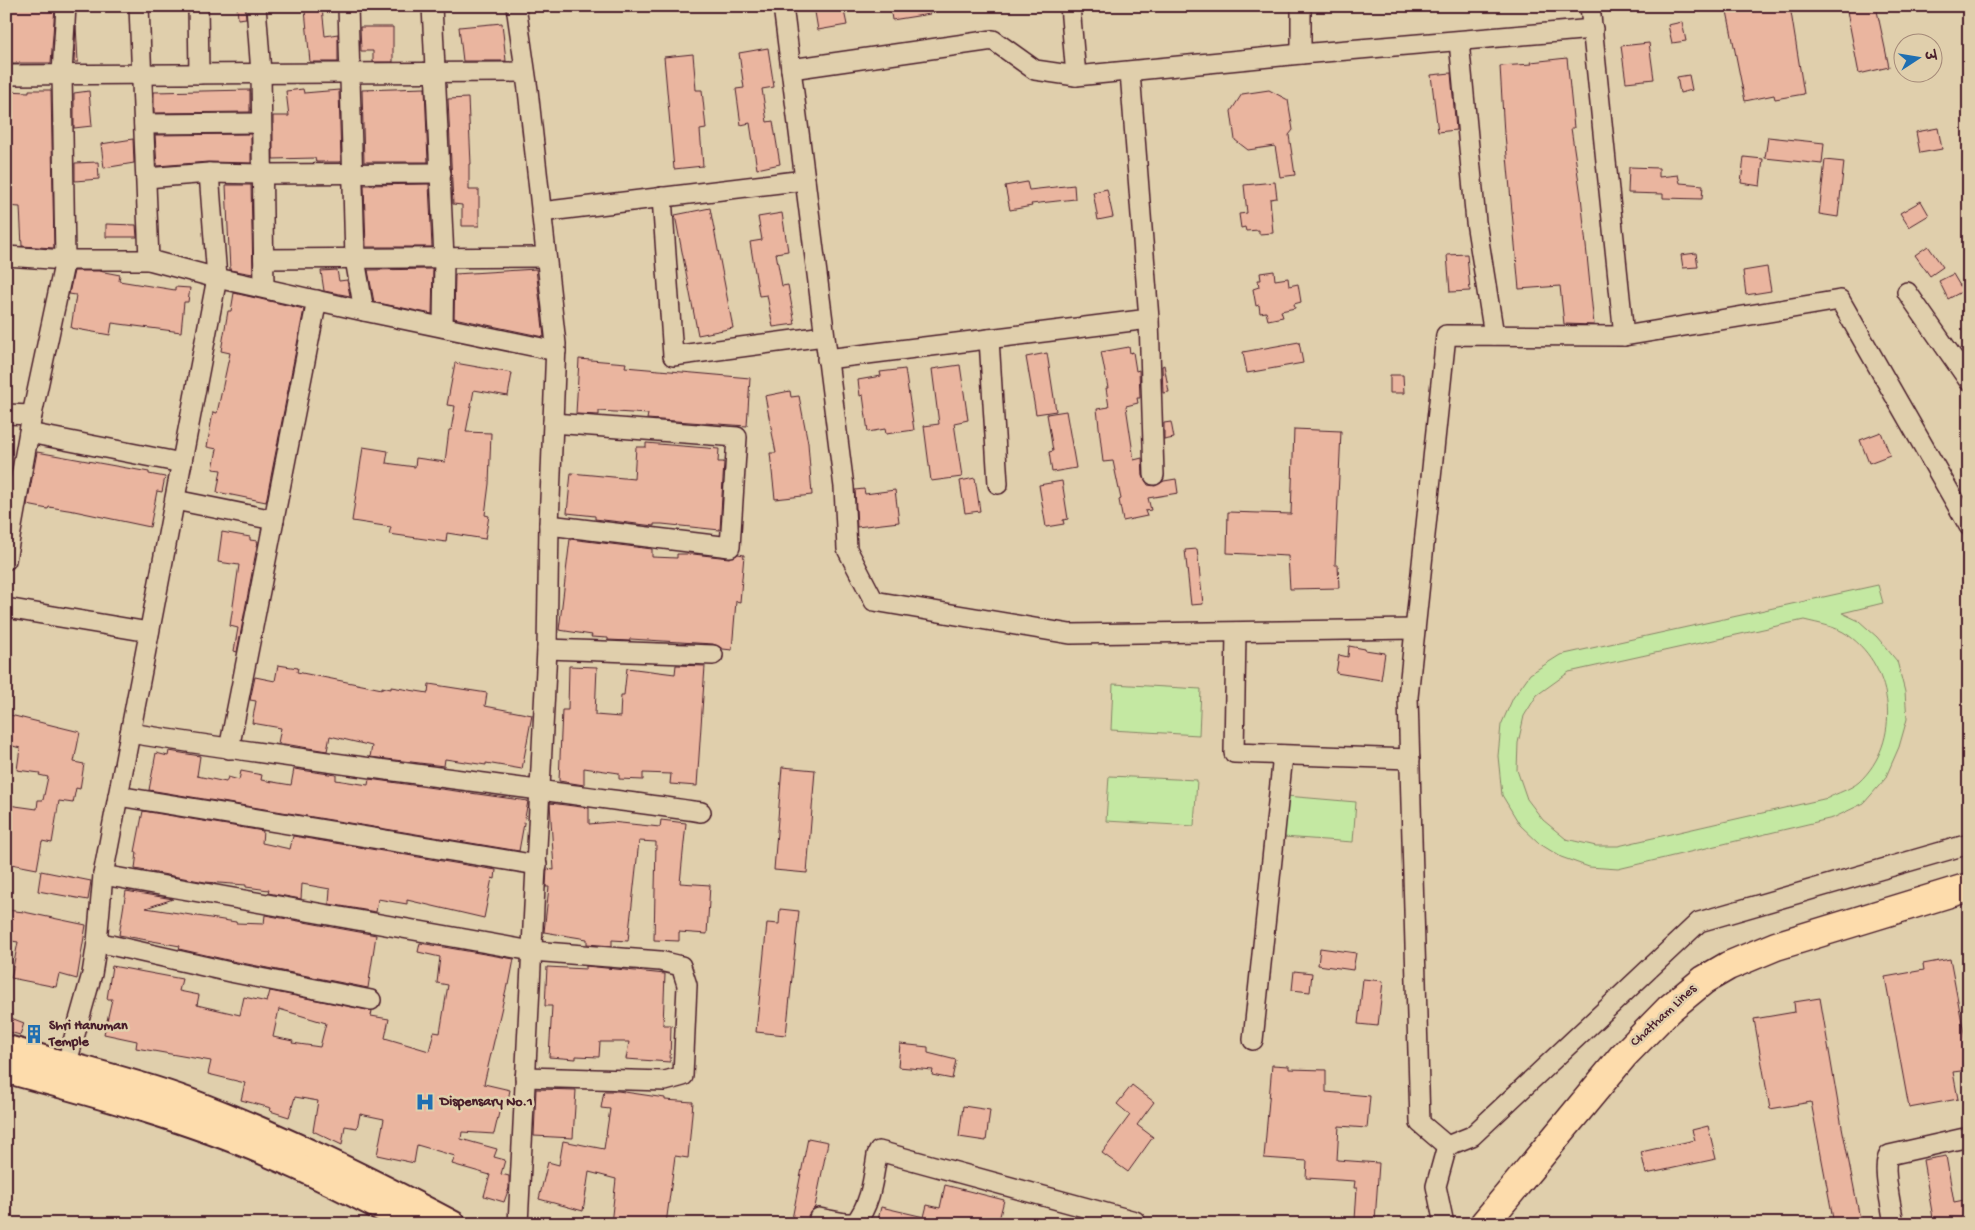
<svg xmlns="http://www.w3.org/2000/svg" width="1975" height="1230" font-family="'Gochi Hand','Playpen Sans Deva',sans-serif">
<rect width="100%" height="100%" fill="#e0cfac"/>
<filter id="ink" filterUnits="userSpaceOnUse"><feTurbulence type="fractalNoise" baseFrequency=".02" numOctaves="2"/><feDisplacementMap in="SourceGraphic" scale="10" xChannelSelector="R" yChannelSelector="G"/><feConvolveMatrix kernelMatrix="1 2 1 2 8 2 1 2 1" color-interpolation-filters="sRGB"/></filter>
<g filter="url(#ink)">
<g fill="#c4e8a2" stroke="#878466" fill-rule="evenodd">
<path d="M1878,585L1883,603L1842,613L1859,621L1877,637L1897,661L1905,692L1907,719L1899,747L1885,779L1864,803L1833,818L1618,869L1589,867L1561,857L1540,844L1520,825L1502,795L1498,756L1501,725L1513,698L1530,674L1560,655ZM1804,620C1820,624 1835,626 1848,635C1895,668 1902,742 1859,782C1851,789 1837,793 1828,798L1618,846H1596L1566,839L1543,820L1527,799L1517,770L1518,743L1524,716L1537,695L1569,672Z"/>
<path d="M1113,684L1201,689L1199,735L1111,730Z"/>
<path d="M1109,776L1197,780L1194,826L1106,821Z"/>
<path d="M1286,796L1356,802L1353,842L1283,837Z"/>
</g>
<g fill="#eab59f" stroke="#4a1f2b" fill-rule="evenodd">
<path d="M6,6H55L51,63H6Z"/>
<path d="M237,6H245L246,18L238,19Z"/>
<path d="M814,6H843L847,25L818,30Z"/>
<path d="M890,6H929L930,14L892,20Z"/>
<path d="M1756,6H1790L1804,94L1775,99L1774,95L1745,101L1727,11Z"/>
<path d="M1846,6H1876L1889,67L1859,74Z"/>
<path d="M322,8L325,36L338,34V62H310L305,10Z"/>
<path d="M1682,22L1686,41L1672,43L1668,25Z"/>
<path d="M502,23L506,61H463L459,27Z"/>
<path d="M76,25L78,62H74Z"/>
<path d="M360,27H393V62H373V51H361Z"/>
<path d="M1649,43L1654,79L1626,82L1621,46Z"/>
<path d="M768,48L774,87L762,89L767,122L773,121L780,164L757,169L750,123L741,125L736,89L744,88L739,53Z"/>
<path d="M693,54L696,90H702L706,129L700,130L703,166L674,169L664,57Z"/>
<path d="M1567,58L1574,128H1571L1581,196L1594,325L1564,324L1560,286L1519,289L1505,134H1504L1500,66L1532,64L1531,62Z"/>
<path d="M1451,73L1456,130L1438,132L1431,75Z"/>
<path d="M1689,75L1692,90L1680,93L1677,77Z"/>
<path d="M425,88L428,162H364L362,90Z"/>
<path d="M303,89L304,93L339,90L341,162H316L315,158L273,159V116H289L286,91Z"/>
<path d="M29,90H51L54,248L22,246L20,207L6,206V91L29,92Z"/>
<path d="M250,90V112L154,113V92Z"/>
<path d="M1269,90L1288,100L1293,130L1289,135L1295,175L1280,177L1275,146L1248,150L1235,140L1231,111L1242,94Z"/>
<path d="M89,91L92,126L74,128V93Z"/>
<path d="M468,98L471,164H469V190H479V226H462V205L453,204L448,99Z"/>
<path d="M1938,128L1942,149L1920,153L1916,132Z"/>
<path d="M251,134V163L208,162L157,166L155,135Z"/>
<path d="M1768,137L1824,143L1822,164L1765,158Z"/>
<path d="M133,139L134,163L104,168L101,144Z"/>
<path d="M1744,157L1763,159L1760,186L1741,183Z"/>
<path d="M1825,160L1844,162L1838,217L1819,214Z"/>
<path d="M98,162L99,179L75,181V163Z"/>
<path d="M1629,167L1659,168V177L1678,175L1680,183L1703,185L1702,199L1663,198V194L1628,193Z"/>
<path d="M1027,182L1029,190L1074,185L1075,199L1031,204L1032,206L1010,210L1005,186Z"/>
<path d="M1275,182L1277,198L1270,199L1273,233L1259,234V230L1246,231L1245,227L1241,228L1239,214L1247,213L1244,185Z"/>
<path d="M429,184L432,247H366L364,185Z"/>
<path d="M226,185H251L253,274L230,270Z"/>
<path d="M1107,189L1113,217L1098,220L1093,192Z"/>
<path d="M1921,201L1929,215L1909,227L1900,213Z"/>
<path d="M710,208L733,328L698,335L675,215Z"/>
<path d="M782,213L788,251L776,253L782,286L788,285L795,324L773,327L767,295L759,296L750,242L762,240L758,217Z"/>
<path d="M106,224L136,225L137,237H106Z"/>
<path d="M1928,246L1943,267L1930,276L1915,255Z"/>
<path d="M1696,253L1698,267L1683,268L1681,255Z"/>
<path d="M1467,254L1470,291L1450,292L1447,255Z"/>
<path d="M1767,267L1771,291L1746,295L1743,271Z"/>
<path d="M433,269L432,314L374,302L368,270Z"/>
<path d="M536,269L544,337L454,318L455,274Z"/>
<path d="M337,270L339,281L347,280L350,296L324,291L321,271Z"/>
<path d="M74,271H99L120,275L119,281L175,290V287L190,288L188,302H184L181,332L112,323L110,335L71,328L76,295L69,294Z"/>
<path d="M1274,271L1275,280L1288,278L1289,286L1298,284L1301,302L1294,304L1295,308L1281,311L1283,317L1268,320L1266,312L1260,313L1259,305L1256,306L1253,289L1259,287L1258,280H1261L1260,273Z"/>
<path d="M1953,274L1963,291L1948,299L1939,281Z"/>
<path d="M234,293L304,309L266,502L217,492L221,470L213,469L217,449L207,447L213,412L217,413L230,353L221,351L228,311H231Z"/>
<path d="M1299,342L1303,363L1247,373L1243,352Z"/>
<path d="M1129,347L1130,353L1133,352L1136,371L1139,370L1140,398H1137L1138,403L1126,406L1134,460L1142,458L1143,476L1148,485L1155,486L1164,481L1176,479L1178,493L1148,498L1151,510L1145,511L1147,516L1123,521L1119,500L1121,499L1113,461L1103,462L1097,409L1109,407L1106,388H1108L1101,352Z"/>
<path d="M1047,353L1056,411L1036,414L1026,357Z"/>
<path d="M579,359L626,363L625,367L750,378L747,426L647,419L648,414L599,411V415L576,414Z"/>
<path d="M455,363L512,373L508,396L474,390L466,432L491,433L489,484L485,515L489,516L485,539L447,533L446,542L389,534L391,527L352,521L363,447L388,451L386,463L415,467L416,458L445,462L449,430H451L455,406L447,405Z"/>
<path d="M960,365L968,420L954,423L962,477L931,481L924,426L939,424L932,369Z"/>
<path d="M1164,365L1169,392L1163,393L1162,366Z"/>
<path d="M905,369L914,430L886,434L885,429L868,432L863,395L860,396L858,380L881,376L880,372Z"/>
<path d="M1390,375H1403L1404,393H1390Z"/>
<path d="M790,391L791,397L799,396L808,443L812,495L775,499L770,453H776L765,396Z"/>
<path d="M1066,411L1076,468L1052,472L1049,452L1053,451L1047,414Z"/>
<path d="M1171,422L1174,438L1164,440V423Z"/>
<path d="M1294,429L1341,431L1335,565H1338L1339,588L1290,589L1288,556L1227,553L1228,512L1291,514Z"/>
<path d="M1881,432L1890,455L1869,463L1860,440Z"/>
<path d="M646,443L719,449L718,462H724L720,530L662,524H654V526L595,519V516L567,513L571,473L634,479L636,447H646Z"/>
<path d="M37,452L149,472V474L165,477L162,492L157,491L150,527L74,511L49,507L48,509L27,505Z"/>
<path d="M975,478L980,511L965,513L960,481Z"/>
<path d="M1062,481L1068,519L1063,520L1064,524L1046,527L1039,485Z"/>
<path d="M864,489L865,494L895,490L899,522L857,527L855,490Z"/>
<path d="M222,532L250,537V540L258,541L237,652L234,651L238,628L230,626L239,565L218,562Z"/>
<path d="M570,539L652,549V557L677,558V554H693L729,558L738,554L744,555L740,602L736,601L732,650L723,649L713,644L630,639V641L608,640V638L591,637L592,635L559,630Z"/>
<path d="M1197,549L1203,604L1191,605L1185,550Z"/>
<path d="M1349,646L1365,649V650L1385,653L1381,680L1336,673L1339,655L1348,657Z"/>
<path d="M278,665L298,668L297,672L382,689V687L391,689V687L428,693L429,684L487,693L485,706L532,715L522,769L486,763V765L445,759L444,766L370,757L372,746L330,736L327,751L278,743L281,728L252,723L256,701L250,700L255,677L275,681Z"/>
<path d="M676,665L705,666L697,786L670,784L671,774L643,773V780L619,779V773L584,768V785L559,781L562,710H568L569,666L597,667L595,715L620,717L621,695H624L627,668L675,674Z"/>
<path d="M6,714L80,732L74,762L84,764L80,789L76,788L73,803L59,801L52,843L42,841L37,869L6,863V816L8,805L37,809L38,800H43L48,777L39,775L40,773L17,770L20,748L6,744Z"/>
<path d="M169,751L200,756L197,776L226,782L228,777L239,780L241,771L262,775L261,780L291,785L294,769L336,775V780L368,785L369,779L528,801L519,851L149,790L156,753L168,756Z"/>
<path d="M782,767L815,770L807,873L774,870Z"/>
<path d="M550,803L589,808V824L611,822L660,827L661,820L686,823L680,883L710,885L707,934L679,932V941L654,940L656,842L639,841L628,941L612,940V946L587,944V939L544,932L549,887H546L547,869L554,870Z"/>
<path d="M143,811L263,831L262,843L290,849L293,836L496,870L495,879L492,878L484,918L407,900V904L378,899L376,912L329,904L330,889L302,884L301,899L268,893L269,890L246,887V885L205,882L135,869L137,852H135Z"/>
<path d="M41,871L91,881L88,900L38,891Z"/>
<path d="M126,891L173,899L146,908L236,922V923L264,924L265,915L376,935L368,988L232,961L179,949L180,946L119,935Z"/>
<path d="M780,909L799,911L786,1035L756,1032L767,923L779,924Z"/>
<path d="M6,910L24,912L86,925L77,979L59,974L56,987L11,978L18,942L6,940Z"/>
<path d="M420,943L514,959L509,985H507L484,1084L510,1090L507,1105L501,1104L494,1134L462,1132L461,1139L497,1149L494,1157L505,1160L501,1174L509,1176V1188L504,1202L484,1196L490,1175L452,1164L455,1156L417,1145L414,1163L377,1155L384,1119L360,1114L357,1128L345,1126L342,1145L313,1131L318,1101L295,1097L289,1117L270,1111L271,1108L241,1100L245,1083L208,1074L211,1061L136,1048L137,1041L104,1034L112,999H107L112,966L182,979L179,991L199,995L197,1005L240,1015L244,997L267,1002L270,991L372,1011L371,1016L389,1019L385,1038L429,1051L434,1032L440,1033L448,985L437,983L440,957L418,952ZM279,1009L326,1023L320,1047L292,1043L293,1041L273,1037Z"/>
<path d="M1320,948L1356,953L1353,970L1318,965Z"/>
<path d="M1950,959L1969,1059V1070L1953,1072L1958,1099L1909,1108L1885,977L1924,970L1923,964Z"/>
<path d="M586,966L665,974L663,1025H671L670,1062L626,1059L629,1042H600L599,1057L576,1056V1059L549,1057L552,1006H545L547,967L586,969Z"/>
<path d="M1294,971L1312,973L1310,992L1292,990Z"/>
<path d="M1363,979L1383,981L1378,1026L1358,1024Z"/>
<path d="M1820,998L1842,1127L1861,1224H1834L1811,1102L1770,1109L1754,1019L1795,1012L1794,1002Z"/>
<path d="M6,1016L24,1023L20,1035L6,1031Z"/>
<path d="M900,1044L928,1047V1053L956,1060L952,1079L932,1075L933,1070L898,1067Z"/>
<path d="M1272,1065L1289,1066V1069L1326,1070V1092L1370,1096L1367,1128L1339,1126L1337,1160L1379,1163L1375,1221L1355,1220L1357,1188H1354L1355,1181L1306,1178L1307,1161L1264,1158Z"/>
<path d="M1132,1085L1154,1102L1137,1125L1153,1137L1128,1172L1102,1153L1130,1115L1117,1104Z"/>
<path d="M536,1089L576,1090L573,1138L534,1136Z"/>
<path d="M604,1091H618L665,1098V1100L693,1102L688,1158L675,1156L666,1224H611L616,1179L589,1172L583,1211L539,1199L548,1162L559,1165L563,1141L604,1149L610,1109L601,1108Z"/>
<path d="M963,1106L990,1110L986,1141L959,1137Z"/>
<path d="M1708,1126L1716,1159L1646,1174L1641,1152L1695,1140L1692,1130Z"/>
<path d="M808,1138L828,1142L815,1207L808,1215L810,1224H791Z"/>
<path d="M1946,1156L1954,1202L1969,1199V1224H1934L1923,1160Z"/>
<path d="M945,1185L1004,1200L998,1224H877L881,1207L924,1217L927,1205L940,1208Z"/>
</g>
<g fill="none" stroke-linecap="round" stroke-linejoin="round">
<g stroke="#4a1f2b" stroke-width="22">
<g id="minor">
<path d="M139,6L149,260"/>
<path d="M198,6L199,74"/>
<path d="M256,6L261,73L264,288"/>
<path d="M348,6L355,259L364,311"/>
<path d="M432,6L444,258L443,327"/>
<path d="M516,6L528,90L556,344L549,525L547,649L518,1224"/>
<path d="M783,6L844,487L847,549L874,601L1070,634L1415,629"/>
<path d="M1070,6L1076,76"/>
<path d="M1301,6V54"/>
<path d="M1590,6L1624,336"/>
<path d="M1459,41L1476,222L1494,335"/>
<path d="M791,69L993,40L1035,70L1076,76L1301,54L1593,29"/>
<path d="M6,75L525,72"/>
<path d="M144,124L261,123"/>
<path d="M146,178L209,173L262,174L441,173"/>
<path d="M662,197L673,356L824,336"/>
<path d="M541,212L805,180"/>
<path d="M6,256L65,260H149L217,278L364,311L556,351"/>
<path d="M264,259L546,257"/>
<path d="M1907,292L1969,381"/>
<path d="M1149,319L1154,475"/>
<path d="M989,339L998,484"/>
<path d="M827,359L1149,319L1130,72"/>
<path d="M6,414L32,415"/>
<path d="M29,433L182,463"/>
<path d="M175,500L274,520"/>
<path d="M549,525L730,547L737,437L553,423"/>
<path d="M1969,526L1840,300L1624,336L1446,335L1408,697L1420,1123L1447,1146L1472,1136L1699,922L1969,844"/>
<path d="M6,560L32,415L65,260L62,73L66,6"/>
<path d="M6,608L149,632"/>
<path d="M1236,632L1234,753L1410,759"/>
<path d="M547,649L713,655"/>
<path d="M130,733C320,764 511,785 701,812"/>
<path d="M229,749L317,300"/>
<path d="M118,796L537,865"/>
<path d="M103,875L532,951L660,961L681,966L687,985L683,1076L665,1081L525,1077"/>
<path d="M97,942L230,972L371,1000"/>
<path d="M1253,1040L1283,755"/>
<path d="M66,1066L92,974L97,942L103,875L217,278L209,173"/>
<path d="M819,1218L845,1223H855C871,1204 873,1179 877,1155L879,1151L1135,1221L1134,1224"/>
<path d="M1444,1224L1436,1186L1447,1146"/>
<path d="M1894,1224C1892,1208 1881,1167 1889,1155L1969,1137"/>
</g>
</g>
<g stroke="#4a1f2b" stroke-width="29">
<g id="major">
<path d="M6,1048C67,1066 129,1079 188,1101C279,1135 367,1179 453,1224"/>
<path d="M6,1070C95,1094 186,1118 271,1155C319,1175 365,1199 411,1224"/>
</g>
</g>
<g stroke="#4a1f2b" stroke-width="31">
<path id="highway" d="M1484,1224L1623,1056L1669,1009L1704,980L1728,966L1776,946L1969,887"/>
</g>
<use href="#minor" stroke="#e0cfac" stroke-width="19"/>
<use href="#major" stroke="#fddcac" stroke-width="25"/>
<use href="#highway" stroke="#fddcac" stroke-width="28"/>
</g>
</g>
<defs>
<g id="building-bare" transform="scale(1.5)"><path d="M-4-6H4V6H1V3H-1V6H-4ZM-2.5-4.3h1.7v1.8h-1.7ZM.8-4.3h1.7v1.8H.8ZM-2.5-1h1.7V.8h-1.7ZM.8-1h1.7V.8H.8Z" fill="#1f6fb2" stroke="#e0cfac" stroke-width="2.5" paint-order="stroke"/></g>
<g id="hospital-bare" transform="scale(1.5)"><path d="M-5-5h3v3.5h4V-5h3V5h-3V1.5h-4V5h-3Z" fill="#1f6fb2" stroke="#e0cfac" stroke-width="2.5" paint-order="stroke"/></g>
</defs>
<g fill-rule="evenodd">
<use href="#building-bare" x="34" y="1034"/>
<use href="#hospital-bare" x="425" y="1102"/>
</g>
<g text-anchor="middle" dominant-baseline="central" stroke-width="5" stroke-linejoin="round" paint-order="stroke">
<g font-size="14" fill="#4a1f2b" stroke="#e0cfac">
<text transform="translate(1664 1016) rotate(-43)">Chatham Lines</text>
</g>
<g font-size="14" font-weight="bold" fill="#4a1f2b" stroke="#e0cfac" text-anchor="start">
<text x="49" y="1026">Shri Hanuman<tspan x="49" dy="16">Temple</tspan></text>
<text x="440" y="1102">Dispensary No.1</text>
</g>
</g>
<rect width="1975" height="1230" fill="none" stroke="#e0cfac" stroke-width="25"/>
<rect x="12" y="12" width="1950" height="1205" fill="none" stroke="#4a1f2b" stroke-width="2" filter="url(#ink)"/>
<g transform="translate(1918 58) rotate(78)"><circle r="24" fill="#e0cfac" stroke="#a48978"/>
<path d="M0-4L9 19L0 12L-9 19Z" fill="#1f6fb2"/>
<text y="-8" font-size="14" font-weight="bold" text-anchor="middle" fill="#4a1f2b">उ</text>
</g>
</svg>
